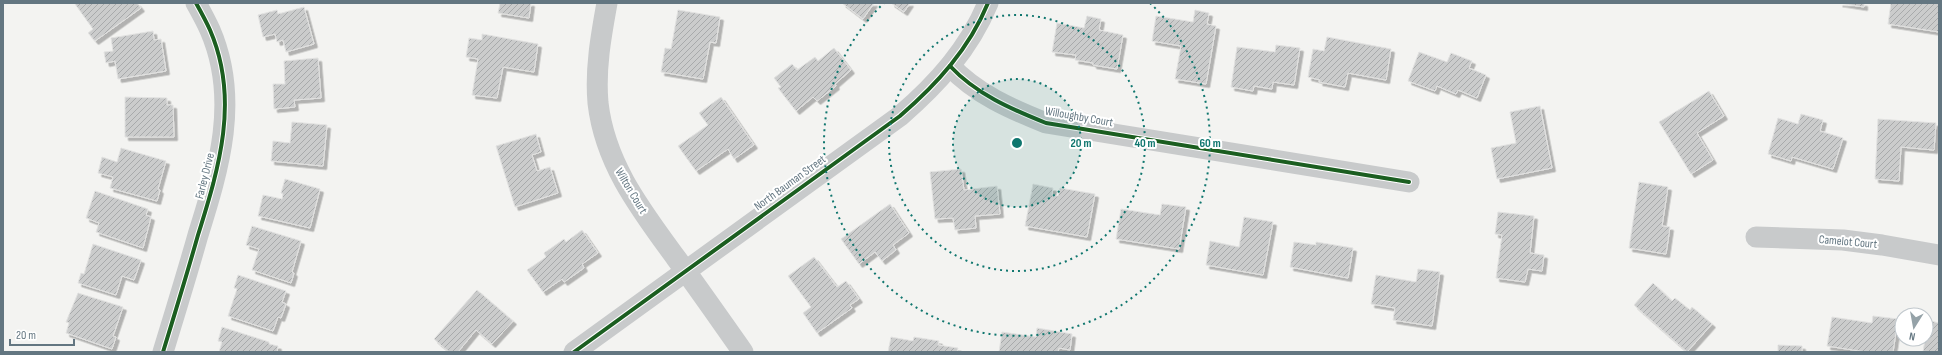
<svg xmlns="http://www.w3.org/2000/svg" width="1942" height="355" font-family="'Sofia Sans Condensed',sans-serif">
<defs>
<pattern id="building-hatch" width="6" height="6" patternUnits="userSpaceOnUse"><rect width="6" height="6" fill="#cbcccc"/><path d="M-1 1l2-2M0 6l6-6M5 7l2-2" fill="none" stroke="#a8aaab"/></pattern>
<filter id="shadow"><feDropShadow dx="3.5" dy="3.5" stdDeviation="0" flood-color="#0004"/></filter>
</defs>
<rect width="100%" height="100%" fill="#f3f3f1"/>
<g fill="url(#building-hatch)" stroke="#e2e2e1" filter="url(#shadow)">
<path d="M77,3H137L141,8L95,41L88,33L93,29L75,4Z"/>
<path d="M500,3H531L529,18L498,13Z"/>
<path d="M842,3H874L863,19Z"/>
<path d="M891,3H910L904,12Z"/>
<path d="M1839,3H1864V7Z"/>
<path d="M1891,3H1939V32L1888,24Z"/>
<path d="M304,7L314,44L286,52L283,40L277,42L275,34L263,37L258,15L277,10L278,14Z"/>
<path d="M678,10L720,17L716,43L710,42L703,79L661,72L665,48L671,49Z"/>
<path d="M1195,10L1209,13L1207,24L1216,26L1206,84L1175,79L1181,46L1152,41L1156,16L1193,22Z"/>
<path d="M1087,16L1101,19L1099,30L1123,35L1117,69L1093,65V63L1075,60L1076,55L1052,52L1057,23L1084,28Z"/>
<path d="M153,31L154,40L161,39L166,71L118,79L115,61L106,63L104,52L113,51L111,38Z"/>
<path d="M482,34L538,44L534,72L503,67L497,98L472,95L478,59L466,57L469,38L482,40Z"/>
<path d="M1327,37L1391,49L1386,80L1348,73L1345,87L1319,82L1320,80L1308,77L1313,49L1324,51Z"/>
<path d="M1276,45L1300,48L1294,85L1273,82L1272,89L1254,86L1253,91L1231,87L1237,47L1275,52Z"/>
<path d="M834,48L851,70L835,84L836,86L817,101L813,97L796,111L778,88L781,87L774,78L792,64L797,70L815,57L818,61Z"/>
<path d="M1419,52L1447,62L1451,53L1472,61L1469,68L1486,75L1477,98L1458,90L1456,94L1437,86L1435,91L1408,81Z"/>
<path d="M318,58L321,98L294,100L295,107L274,109L273,84H285L284,61Z"/>
<path d="M1709,91L1724,116L1697,133L1713,160L1691,174L1659,122Z"/>
<path d="M125,97L167,98V105H173L174,137H125Z"/>
<path d="M721,97L754,145L734,159L728,149L696,171L678,146L708,125L699,113Z"/>
<path d="M1540,106L1552,168L1497,179L1491,148L1516,143L1510,112Z"/>
<path d="M1801,114L1823,120L1820,131L1843,138L1833,169L1792,157L1791,161L1768,154L1778,118L1798,124Z"/>
<path d="M1878,119L1936,123L1934,150L1901,147L1899,181L1875,179Z"/>
<path d="M292,122L327,125L323,166L271,161L273,141L290,143Z"/>
<path d="M536,134L541,152L532,155L537,171L550,167L558,193L515,207L496,146Z"/>
<path d="M121,148L166,161L158,189L160,190L157,201L110,188L113,177L98,173L102,157L117,162Z"/>
<path d="M961,169L964,190L997,186L1000,214L975,216L976,228L955,230L953,218L935,219L930,172Z"/>
<path d="M285,179L320,189L310,228L258,216L263,195L282,199L283,194L281,193Z"/>
<path d="M1639,182L1668,187L1662,226L1670,227L1666,254L1629,248Z"/>
<path d="M1033,184L1053,188L1052,195L1058,196L1060,188L1095,194L1087,237L1025,226Z"/>
<path d="M95,191L148,209L146,215L151,217L143,248L96,232L99,223L86,218Z"/>
<path d="M890,204L909,233L893,245L896,250L882,261L875,252L859,264L841,239Z"/>
<path d="M1162,204L1186,207L1179,249L1116,239L1121,209L1160,215Z"/>
<path d="M1498,212L1534,216L1530,253L1544,255L1542,271L1528,269L1525,282L1496,278L1502,235L1495,234Z"/>
<path d="M1244,217L1273,222L1263,275L1206,265L1210,241L1239,247Z"/>
<path d="M252,226L301,241L292,272L294,273L291,283L252,270L259,249L246,245Z"/>
<path d="M582,230L598,253L582,264L584,268L564,282L562,279L543,292L527,270L546,257L544,253L564,239L566,242Z"/>
<path d="M1294,242L1316,245V242L1353,248L1348,278L1290,267Z"/>
<path d="M93,244L141,260L134,280L122,276L116,295L78,283L81,273L84,274Z"/>
<path d="M814,257L837,287L846,281L859,299L850,305L852,308L817,333L803,313L811,307L788,276Z"/>
<path d="M1418,269L1440,272L1432,326L1393,320L1395,308L1371,304L1376,275L1416,282Z"/>
<path d="M238,275L286,291L282,302L286,304L281,318L278,317L273,331L228,316L237,289L234,288Z"/>
<path d="M1653,283L1672,301L1675,298L1690,310L1692,307L1712,324L1687,352L1634,305Z"/>
<path d="M477,290L513,321L492,344L476,330L458,352H449L434,339Z"/>
<path d="M78,293L123,307L113,336L116,337L112,349L66,333L69,323L66,322Z"/>
<path d="M1873,316L1898,319L1893,352H1866L1827,346L1832,317L1872,323Z"/>
<path d="M1927,320L1939,323V352H1923L1925,339H1926Z"/>
<path d="M222,327L269,342V344L278,346L277,352H219L222,342L218,341Z"/>
<path d="M1037,328L1072,334L1070,350L1059,348L1058,352H999L1002,332L1036,337Z"/>
<path d="M891,337L913,341L914,337L939,341L938,345L958,348L957,352H888Z"/>
<path d="M1778,345L1802,346V352H1778Z"/>
</g>
<g fill="none" stroke-linecap="round" stroke-linejoin="round">
<g stroke="#c8cacb" stroke-width="21">
<path d="M607,3C601,36 595,69 598,103C605,164 641,210 676,258C699,289 721,321 743,352"/>
<path d="M950,66C976,94 1011,109 1046,123L1409,182"/>
<path d="M1756,237L1843,240L1882,245L1939,255"/>
<path d="M163,352C175,313 187,274 198,235C219,168 240,99 210,30C206,21 201,12 196,3"/>
<path d="M574,352L900,116C937,84 969,49 988,3"/>
</g>
<g stroke="#fff" stroke-width="6">
<g id="cycleway">
<path d="M950,66C976,94 1011,109 1046,123L1409,182"/>
<path d="M163,352C175,313 187,274 198,235C219,168 240,99 210,30C206,21 201,12 196,3"/>
<path d="M574,352L900,116C937,84 969,49 988,3"/>
</g>
</g>
<use href="#cycleway" stroke="#1b5e20" stroke-width="4"/>
</g>
<circle cx="1017" cy="143" r="64" fill="#0f766e" fill-opacity=".12"/>
<g fill="none" stroke="#0f766e" stroke-width="2" stroke-dasharray="2 4">
<circle cx="1017" cy="143" r="64"/>
<circle cx="1017" cy="143" r="128"/>
<path d="M1150 3A193 193 0 1 1 884 3"/>
</g>
<g text-anchor="middle" dominant-baseline="central" stroke-width="4" stroke-linejoin="round" paint-order="stroke">
<g font-size="12" fill="#637681" stroke="#fff">
<text transform="translate(1079 117) rotate(10)">Willoughby Court</text>
<text transform="translate(205 176) rotate(-76)">Farley Drive</text>
<text transform="translate(790 183) rotate(-36)">North Bauman Street</text>
<text transform="translate(631 191) rotate(59)">Wilton Court</text>
<text transform="translate(1848 242) rotate(5)">Camelot Court</text>
</g>
</g>
<circle cx="1017" cy="143" r="6" fill="#0f766e" stroke="#fff" stroke-width="2"/>
<g font-size="12" text-anchor="middle" font-weight="bold" fill="#0f766e" stroke="#fff" stroke-width="4" stroke-linejoin="round" paint-order="stroke">
<text x="1081" y="147">20 m</text>
<text x="1145" y="147">40 m</text>
<text x="1210" y="147">60 m</text>
</g>
<rect width="1942" height="355" fill="none" stroke="#637681" stroke-width="8"/>
<g transform="translate(1914 327) rotate(191)"><circle r="19" fill="#ffffff" stroke="#c1c8cd"/>
<path d="M0-3L7 15L0 10L-7 15Z" fill="#95a2a8"/>
<text y="-6" font-size="11" font-weight="bold" text-anchor="middle" fill="#637681">N</text>
</g>
<path d="M10 339v6h64v-6" fill="none" stroke="#637681" stroke-width="2"/>
<text x="16" y="339" font-size="12" fill="#637681" stroke="#ffffff" stroke-width="3" paint-order="stroke">20 m</text>
</svg>
